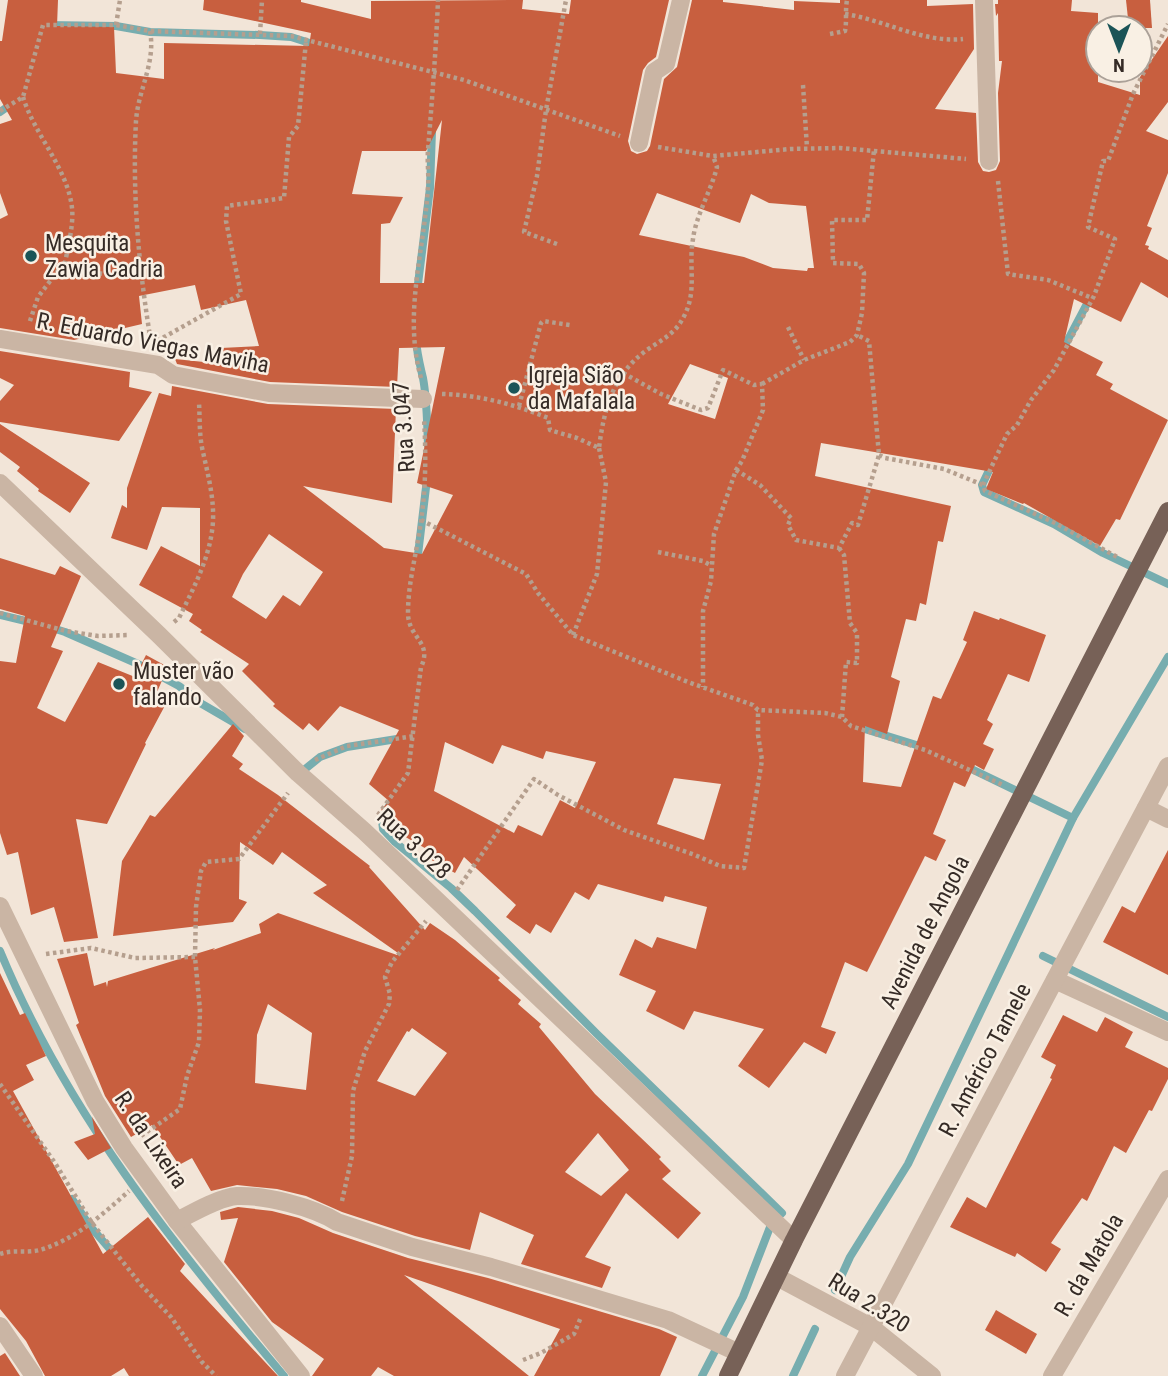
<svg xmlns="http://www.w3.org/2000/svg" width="1168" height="1376" font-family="'Roboto Condensed',sans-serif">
<rect width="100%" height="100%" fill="#f2e5d8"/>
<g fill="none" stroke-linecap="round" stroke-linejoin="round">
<g stroke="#77adaf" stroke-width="8">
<path d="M46,25L116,26L150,32L260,35L291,37L319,46"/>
<path d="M0,112L13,103"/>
<path d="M417,292L430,188L432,131"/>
<path d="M416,340C417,354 420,365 423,378C427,399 427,423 428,445"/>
<path d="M1062,351L1090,298"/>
<path d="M993,462L982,485L984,492L1054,524L1103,553L1168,584"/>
<path d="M417,563L427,479"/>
<path d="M0,615L34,623"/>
<path d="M49,627L65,632L138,664L179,686L202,704L245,729"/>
<path d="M855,726L926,748"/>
<path d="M963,765L1073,818"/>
<path d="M299,774L320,757L347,747L403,738"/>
<path d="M390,804L382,821L383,829L395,842L451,888L475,911L597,1034L782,1213L772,1222L743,1297L702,1376"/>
<path d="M0,951C66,1111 173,1245 284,1376"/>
<path d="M1043,956L1168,1017"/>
<path d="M72,1199L89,1225L115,1255"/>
<path d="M835,1290L850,1257L908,1164L1073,818L1168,657"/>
<path d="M793,1376L815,1329"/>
</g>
</g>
<g fill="#c85f3f" fill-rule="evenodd">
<path d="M8,0H58L57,26L114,27L116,73L164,79V43L309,46L311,33L203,10L204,0H301V2L371,19V1L523,0L522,9L569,14L571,0H669L656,57L648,63L643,70L628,141L631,151L637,154L647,151L650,146L664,79L677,67L692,0H723V2L794,10V1L840,3V0H927V6L973,4L974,49L935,109L976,113L978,162L983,171L989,172L996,170L1000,161L998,93L1002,61H999L998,13L996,16L995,4H998V0H1072L1071,11L1098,13V82L1140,95V77L1168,36V102L1146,131L1168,140V173L1147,226L1152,228L1145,245L1149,246L1148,249L1168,260V298L1141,282L1121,322L1074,299L1064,342L1103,362L1096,375L1113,384L1110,389L1168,420L1120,520L1116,519L1100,546L1024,503L1023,504L986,489L993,472L821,443L815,476L951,506L943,542L938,541L926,605L920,603L916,621L906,619L891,677L900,681L887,734L865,726L863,782L901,787L933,696L941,699L967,642L963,640L974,611L999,620L1000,618L1046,635L1029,682L1008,674L987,720L993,724L983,744L994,749L984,770L975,765L965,787L954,782L933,834L946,840L936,861L925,856L867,972L845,962L821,1027L836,1032L826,1054L804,1042L769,1088L738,1066L764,1029L694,1011L684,1030L646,1011L656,991L619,975L635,939L652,948L657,937L696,949L707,907L665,896L663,902L598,884L589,900L575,892L551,933L536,924L530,934L506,917L516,905L464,857L455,873L426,857L430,851L402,835L406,828L394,822L396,818L381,810L389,801L369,784L399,730L340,706L318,731L309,723L303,730L273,706L275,704L242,671L249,664L200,632L202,630L189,621L193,614L139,585L161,546L200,566V508L162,507L147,550L111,538L122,505L127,508V488L159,393L171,396L172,386L268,404L396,409L392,503L303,486L384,548L422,554L453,495L417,483L445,347L399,348L397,387L270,382L177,364L175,359L223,364L221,348L259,346L246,300L201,310L195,285L139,296L142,324L74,340L0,328V219L8,215L0,193V124L12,120L0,99V41H2ZM442,120L424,283H380L381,224L390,223L403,197L352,194L362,151H426ZM657,193L740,223L751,194L769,203L806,206L814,268H808L807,271L773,268L744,257L639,235ZM690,364L728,378L715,419L668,404ZM269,534L323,572L300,606L283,595L266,619L232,597L243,574ZM445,742L493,764L502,745L543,759L546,751L596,762L575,808L560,800L542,836L518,825L514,833L434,791ZM674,778L721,784L704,840L657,824Z"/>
<path d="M1126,0H1150L1152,28H1129Z"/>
<path d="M0,351L130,372L129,387L152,392L119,441L0,422V401L14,385L0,378Z"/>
<path d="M0,424L90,483L70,513L38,491L39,489L17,471L20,467L0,452Z"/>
<path d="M0,558L55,575L60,566L81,576L51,647L63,651L37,708L65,722L98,662L135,677L146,655L168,667L157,692L169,698L145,743L146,744L107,824L76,819L98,938L64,942L54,907L31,915L18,852L7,855L0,833V661L16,663L25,616L0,609Z"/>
<path d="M233,724L244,736L232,756L243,764L239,769L278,795L370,866L369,867L425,930L430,923L455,940L500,978L498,980L521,1000L518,1004L541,1024L539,1027L595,1094L661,1157L659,1159L671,1171L662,1179L701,1213L678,1239L626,1193L585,1257L611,1267L602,1288L521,1264L534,1235L480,1212L470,1250L415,1236L342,1212L306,1196L277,1189L237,1185L211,1191L192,1158L179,1165L152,1125L131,1137L105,1096L76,1025L79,1023L57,959L87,953L94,986L106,982L107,987L108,981L215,948L213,950L261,933L259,924L278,913L397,955L398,953L313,893L327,885L282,852L273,865L240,842L239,899L247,902L233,922L113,936L122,861L150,815L155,817ZM268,1004L312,1033L306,1090L255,1083L257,1035ZM412,1028L447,1053L415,1096L377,1081L407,1031L409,1032ZM598,1133L629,1170L601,1196L565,1172Z"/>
<path d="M1168,850V975L1103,942L1122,906L1135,913Z"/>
<path d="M0,973L20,1015L25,1013L46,1056L26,1065L34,1080L13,1091L103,1254L148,1217L185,1264L180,1271L278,1376H129L124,1368L111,1376H45L26,1341L0,1309Z"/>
<path d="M1063,1015L1097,1032L1105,1017L1133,1032L1125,1047L1168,1068V1079L1152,1111L1149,1110L1126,1153L1114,1146L1087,1201L1082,1198L1051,1243L1061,1249L1046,1272L1017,1253L1015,1257L950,1227L967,1197L986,1208L1052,1079L1050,1078L1056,1065L1041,1057Z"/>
<path d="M92,1117L111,1148L88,1160L74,1142L95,1134Z"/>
<path d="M238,1207L272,1211L299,1218L333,1233L408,1258L488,1278L659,1329L677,1337L660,1376H534L560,1329L404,1275L529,1376H394L378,1367L371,1376H312L324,1359L272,1322L224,1262L238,1218L221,1220L220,1212Z"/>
<path d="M996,1310L1037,1334L1026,1354L985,1330Z"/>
<path d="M5,1353L20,1376H0V1356Z"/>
</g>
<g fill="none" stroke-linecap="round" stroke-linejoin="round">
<g stroke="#b59f8e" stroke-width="4.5" stroke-dasharray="3.5 3.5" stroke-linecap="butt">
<path d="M845,14C885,20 922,43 963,39"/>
<path d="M116,25L120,0"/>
<path d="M150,31C156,63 138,90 136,121C132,195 139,270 151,342"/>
<path d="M260,34L262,0"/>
<path d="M830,34L845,31C847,21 845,11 847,0"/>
<path d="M803,85L807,148"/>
<path d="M23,97C34,134 68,169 72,208C74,225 67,251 64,268H60L38,297L29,324"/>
<path d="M0,111L23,97L43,25H116L150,31L291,36L464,80L620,136"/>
<path d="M658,147L713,156L790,149L840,148L966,159"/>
<path d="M998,181L1008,274L1048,280L1092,298"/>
<path d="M557,244L524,232L537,176L546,110L566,0"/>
<path d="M64,268L104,274L139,272"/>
<path d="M788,327L804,360"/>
<path d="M157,341L241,294L226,221L227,206L284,198L289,137L298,126L306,41"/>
<path d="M623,373L661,394L701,410L708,408L723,370L754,385L762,384L763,410L742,461L736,470L714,534L711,581L703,611V687"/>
<path d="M421,378C403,314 424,252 428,187C429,175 427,162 428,150C432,100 436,50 438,0"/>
<path d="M762,384L804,360L850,342L857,335L862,313L864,273L859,264L833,263L832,220H867L874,150"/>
<path d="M442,394C479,395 514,404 548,418L550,430L577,438L599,448C604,409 613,374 647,350C661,340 675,334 683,318C698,292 688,267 693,239C696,215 711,191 717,167L713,156"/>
<path d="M519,406L541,323L543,321L570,325"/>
<path d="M879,455L885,458L944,469L983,485L985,491L1055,523L1119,558"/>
<path d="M736,470L760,485L791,518L788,525L796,540L839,548L852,523L858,525L879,455L869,341L857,335"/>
<path d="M983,485L1007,434L1017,425L1031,400L1054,370L1094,296L1115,239L1088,227L1103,161H1108L1133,94L1168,24"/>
<path d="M421,520L526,574L538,593L573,635L688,682L753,705L758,710L825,713L842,717L851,726L925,750L1003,785"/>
<path d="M839,548L844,555L850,623L857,633V663L846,662L842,717"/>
<path d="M658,552L703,561L710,565"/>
<path d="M0,613L66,631L98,636L128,635"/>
<path d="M174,622L179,618C194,587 211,556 213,521C214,497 208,475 203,452C199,436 200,419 199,403"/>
<path d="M573,635L597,574L606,482L599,448"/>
<path d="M315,760L347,746L415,736"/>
<path d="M378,815L408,773L421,667C433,642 408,638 408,613C408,582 417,552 421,521C426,487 426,453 424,418"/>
<path d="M457,890L534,779L558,795L624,830L695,855L720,866L744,868L762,760L758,735V710"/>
<path d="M46,954L91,948L135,958L195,957"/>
<path d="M0,1084L55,1163L92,1223L142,1286L171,1317L202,1362L216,1376"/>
<path d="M141,1136L180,1109L187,1076L199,1042L200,1010L195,957L196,907L201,871L206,862L239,859L288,793"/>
<path d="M342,1201L352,1156L353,1091L365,1051L389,1004L390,994L385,977L392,962L426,921"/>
<path d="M0,1254C14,1249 29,1254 43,1249C77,1238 103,1214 129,1191"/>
<path d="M523,1360L541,1353L574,1334L581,1317"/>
</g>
<g stroke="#cab5a4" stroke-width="18">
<path d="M984,0L989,161"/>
<path d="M639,143L654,72L666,64L681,0"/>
<path d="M0,339L158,365L173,375L269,393L423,399"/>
<path d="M0,483L159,635L298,773L364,831L794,1240"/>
<path d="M1146,808L1168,819"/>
<path d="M0,906L95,1101L124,1148L177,1221L301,1376"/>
<path d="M1055,980L1168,1032"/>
<path d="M177,1221C192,1213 220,1197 237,1196C265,1195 313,1207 337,1222L412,1247L491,1267L668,1320L739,1353"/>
<path d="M777,1277L871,1327L932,1376"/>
<path d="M0,1326L34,1376"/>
<path d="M845,1376L1168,766"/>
<path d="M1052,1376L1168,1179"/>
</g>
<path stroke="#776157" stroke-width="18" d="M728,1376L794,1240L1168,511"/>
</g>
<g fill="#1b5457" stroke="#f9f0e4" stroke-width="2.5">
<circle cx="31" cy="256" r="7"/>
<circle cx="514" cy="388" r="7"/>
<circle cx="119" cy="684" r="7"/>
</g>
<g text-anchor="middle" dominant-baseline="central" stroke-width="5" stroke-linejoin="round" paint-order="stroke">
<g font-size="23" fill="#352b26" stroke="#f9f0e4" text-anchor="start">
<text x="45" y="243">Mesquita<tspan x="45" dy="26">Zawia Cadria</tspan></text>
<text x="528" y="375">Igreja Sião<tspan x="528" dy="26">da Mafalala</tspan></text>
<text x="133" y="671">Muster vão<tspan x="133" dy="26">falando</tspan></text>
</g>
<g font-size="23" fill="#352b26" stroke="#f9f0e4">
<text transform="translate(153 343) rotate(11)">R. Eduardo Viegas Maviha</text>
<text transform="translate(404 427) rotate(-94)">Rua 3.047</text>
<text transform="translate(414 844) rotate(43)">Rua 3.028</text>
<text transform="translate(925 932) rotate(-63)">Avenida de Angola</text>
<text transform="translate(985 1060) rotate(-62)">R. Américo Tamele</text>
<text transform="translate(151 1140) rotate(56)">R. da Lixeira</text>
<text transform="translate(1089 1265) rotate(-60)">R. da Matola</text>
<text transform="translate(869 1303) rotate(32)">Rua 2.320</text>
</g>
</g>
<g transform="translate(1119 49) rotate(180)"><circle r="33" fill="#f9f0e4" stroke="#aba198" stroke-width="2"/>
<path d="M0-5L12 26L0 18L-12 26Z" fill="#1b5457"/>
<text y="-10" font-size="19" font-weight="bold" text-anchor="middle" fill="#352b26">N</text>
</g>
</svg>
